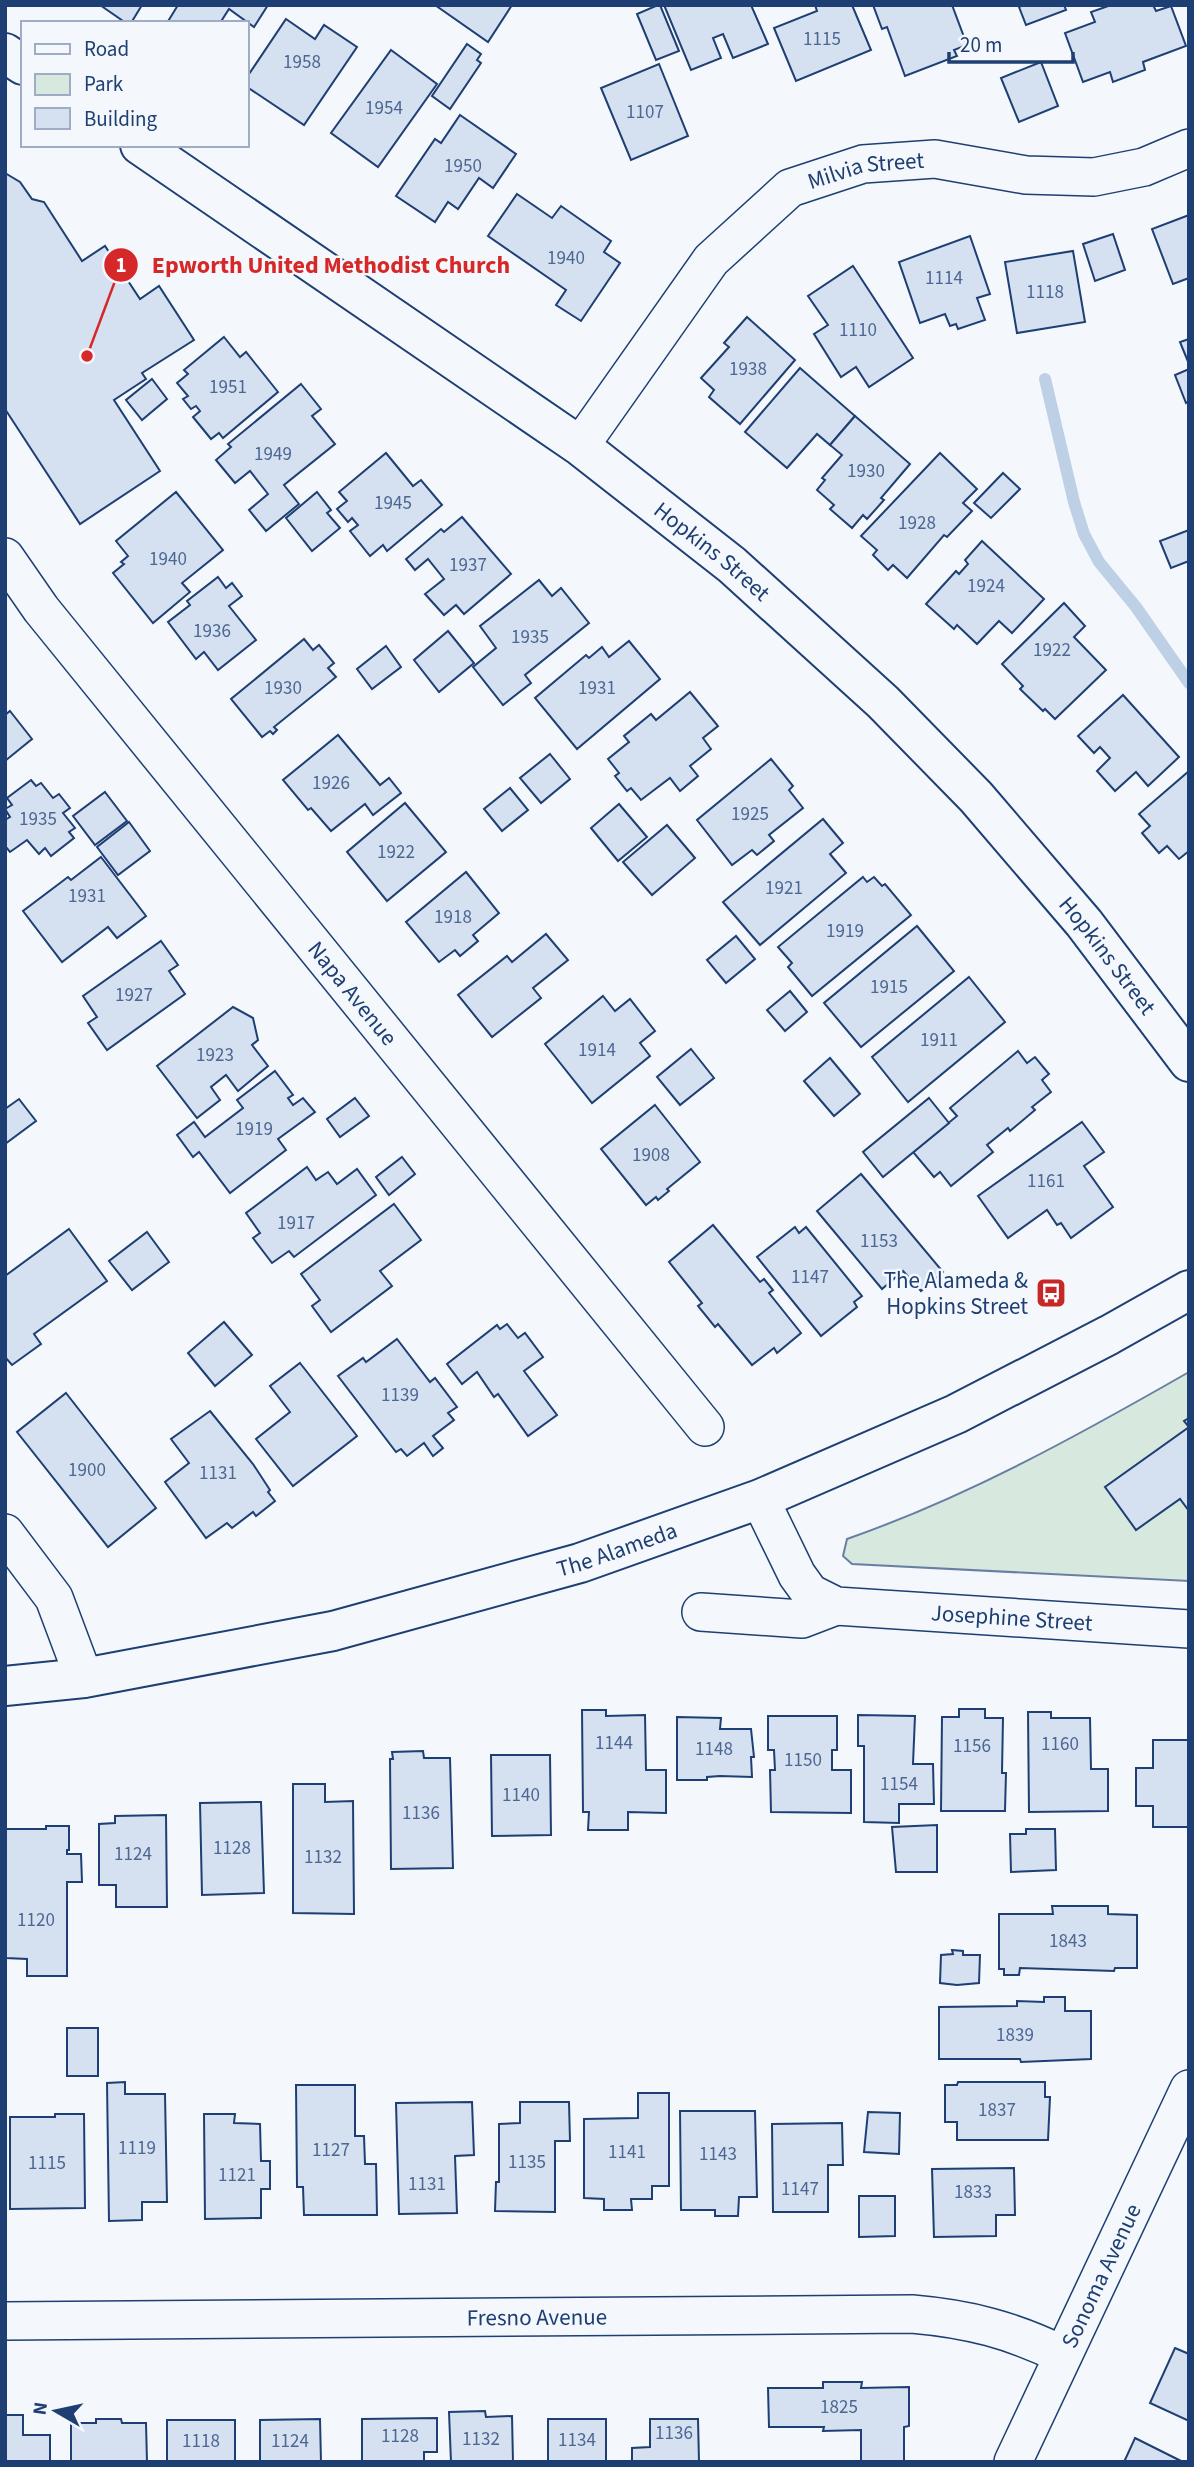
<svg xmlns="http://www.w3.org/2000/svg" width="1194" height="2467" font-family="'Source Sans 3',sans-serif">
<rect width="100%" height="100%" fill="#f4f7fb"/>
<path fill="#d7e8df" stroke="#687fa3" stroke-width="2" d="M1189,1372V1581L852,1564L843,1556L847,1539C967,1497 1079,1435 1189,1372Z"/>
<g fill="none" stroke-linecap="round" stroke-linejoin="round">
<path stroke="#bed0e5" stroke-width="12" d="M1045,379L1074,502L1084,534L1099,562L1136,607L1189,683"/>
</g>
<g fill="#d5e0f0" stroke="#1d3f73" stroke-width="2">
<path d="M100,5H142L131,23H126Z"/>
<path d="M178,5H268L254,27L229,9L220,23H167Z"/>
<path d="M435,5H512L488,42Z"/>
<path d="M658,5H660L679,51L656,60L637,14Z"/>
<path d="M664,5H751L768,44L733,58L723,34L713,38L721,58L691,70Z"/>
<path d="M815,5H852L871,50L796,81L774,28L817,11Z"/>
<path d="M873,5H952L967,45L954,50L957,56L905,76L887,27L882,29Z"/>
<path d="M1023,5H1064L1066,10L1026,25L1019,7Z"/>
<path d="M1111,5H1153L1156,11L1171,6L1186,46L1143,62L1145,70L1113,82L1110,72L1083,82L1065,33L1095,22L1091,12Z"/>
<path d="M286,19L315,39L324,25L357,47L304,125L247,87V77Z"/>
<path d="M467,44L481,54L477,60L481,63L450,109L432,96Z"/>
<path d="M391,50L437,84L378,167L331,133Z"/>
<path d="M1041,62L1058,106L1019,122L1001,78Z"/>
<path d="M659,64L688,136L631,160L601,88Z"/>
<path d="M460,115L516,154L493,188L479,178L458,209L448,202L435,222L396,196L435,139L441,143Z"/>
<path d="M5,173L20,182L32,199L44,202L82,261L105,246L140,299L159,286L194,340L142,373L146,379L114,400L160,471L80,524L5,409Z"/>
<path d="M517,194L552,218L561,206L611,241L604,252L620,263L581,321L556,305L566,290L488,236Z"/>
<path d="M1189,215V278L1173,284L1152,229Z"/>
<path d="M1113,234L1125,270L1095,281L1083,244Z"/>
<path d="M970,236L990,294L977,298L985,320L958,329L956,324L950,326L945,314L920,323L899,262Z"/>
<path d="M1073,251L1085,322L1017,333L1005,262Z"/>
<path d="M853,266L913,358L869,387L856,367L841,377L814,334L828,325L808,296Z"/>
<path d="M747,317L795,360L740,424L709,397L714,390L701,378L729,347L724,343Z"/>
<path d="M224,337L240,357L246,352L278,392L223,438L219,433L211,439L193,417L200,411L196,406L191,409L183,399L188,396L177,383L188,374L184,370Z"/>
<path d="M1189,339V364L1180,342Z"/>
<path d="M800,368L855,416L830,445L817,434L787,468L745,432Z"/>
<path d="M1189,369V401L1186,403L1175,375Z"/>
<path d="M152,379L167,399L142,420L126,400Z"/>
<path d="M301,384L321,409L312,416L335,444L284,485L299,504L266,531L249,510L268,494L250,471L235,483L216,460L231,447L228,444Z"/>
<path d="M855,416L910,464L881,498L884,500L867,519L863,515L852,528L830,509L834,505L817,490L825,480L822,478L842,455L830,445Z"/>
<path d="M386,453L413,486L421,480L442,505L387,551L383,545L370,556L350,531L358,525L352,518L348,522L337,509L347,501L339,492Z"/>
<path d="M940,453L977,489L963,503L972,511L947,537L944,535L907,578L893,565L888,570L873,555L877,550L861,536Z"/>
<path d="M1003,473L1020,489L991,518L974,503Z"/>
<path d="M176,492L223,550L182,583L190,592L153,623L113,573L124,564L121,562L128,556L116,541Z"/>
<path d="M317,492L331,510L327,513L340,528L312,551L286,518Z"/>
<path d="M462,517L511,574L464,614L456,605L444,615L425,594L444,579L428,559L415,570L406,559L441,529L444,532Z"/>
<path d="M1189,530V561L1171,568L1160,541Z"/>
<path d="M982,541L1044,599L1012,633L999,621L977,644L957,625L954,629L926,604L956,571L959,574L968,564L965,560Z"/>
<path d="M218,577L226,588L232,583L242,596L229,606L256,640L218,670L204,652L196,659L168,622L190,605L187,601Z"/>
<path d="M539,580L552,596L561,588L589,623L525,675L531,683L503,705L473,667L496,648L480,626Z"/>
<path d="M1064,603L1085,626L1074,637L1106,670L1055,719L1045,709L1043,711L1020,689L1023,686L1002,664Z"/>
<path d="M448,631L474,663L439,692L414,660Z"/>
<path d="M304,639L313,650L319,645L334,663L328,668L336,677L274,727L277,730L273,734L270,731L262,737L231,699Z"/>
<path d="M629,641L660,679L577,749L535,698L586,655L589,658L602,647L609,657Z"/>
<path d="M386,646L401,667L372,689L357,669Z"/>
<path d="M690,692L718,726L703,738L711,749L690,766L698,776L680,791L670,778L641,800L631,788L627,791L615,776L619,773L608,759L629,742L624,736L651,714L656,720Z"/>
<path d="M1123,695L1179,757L1148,786L1136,772L1115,791L1097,771L1110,758L1100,747L1094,753L1078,736Z"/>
<path d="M10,711L32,739L5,761V715Z"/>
<path d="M338,735L380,785L389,778L401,793L373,815L365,804L331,831L311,808L308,810L283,780Z"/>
<path d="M550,754L570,779L541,803L520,778Z"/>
<path d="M771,759L793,786L789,790L803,808L769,835L774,841L757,855L752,850L732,865L697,820Z"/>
<path d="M1189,771V851L1179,859L1167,846L1159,853L1142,833L1150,826L1139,814Z"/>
<path d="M31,780L36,786L41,783L53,798L59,794L70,808L63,813L75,828L69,832L74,838L51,856L45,848L39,854L27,840L10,852L5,846V820L10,817L5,809L12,805L7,798Z"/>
<path d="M510,788L528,810L502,831L484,809Z"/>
<path d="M105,792L127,821L95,845L73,816Z"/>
<path d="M405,803L446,852L387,901L347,852Z"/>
<path d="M619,804L647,837L618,861L591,828Z"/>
<path d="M823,819L843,843L830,854L846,873L760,945L723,902Z"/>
<path d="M129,822L150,851L118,875L97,847Z"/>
<path d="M667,825L695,858L652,895L623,862Z"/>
<path d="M101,857L146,916L117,938L108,927L62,962L23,911L68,877L71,880Z"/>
<path d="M466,872L499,913L473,935L478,941L460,956L455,950L439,962L406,922Z"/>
<path d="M863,877L867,882L874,877L882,886L885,884L911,915L812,996L788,967L792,963L778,947Z"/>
<path d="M917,926L954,971L861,1047L824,1003Z"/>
<path d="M546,934L568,960L533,988L541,998L492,1037L458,995L507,956L512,962Z"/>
<path d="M736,936L755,959L726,983L707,960Z"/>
<path d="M161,941L178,965L169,971L185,994L107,1050L88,1023L97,1017L83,996Z"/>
<path d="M969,977L1005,1022L908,1102L872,1057Z"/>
<path d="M790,991L807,1012L785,1031L767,1010Z"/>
<path d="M603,996L615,1011L630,999L655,1031L640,1043L650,1056L592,1103L545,1044Z"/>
<path d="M233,1007L253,1018L258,1040L252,1045L268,1066L238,1091L226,1075L211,1087L220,1100L197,1118L157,1066Z"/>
<path d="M691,1049L714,1078L680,1105L657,1077Z"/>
<path d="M1018,1051L1027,1063L1035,1057L1049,1074L1042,1080L1051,1092L1032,1107L1035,1110L1010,1131L1008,1128L987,1145L993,1152L951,1186L940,1172L934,1177L913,1152L957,1116L950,1108Z"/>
<path d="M830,1058L860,1094L834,1116L804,1081Z"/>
<path d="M275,1071L293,1095L288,1098L293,1105L303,1098L315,1112L278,1139L286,1150L230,1193L199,1152L193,1157L177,1135L194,1122L205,1137L243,1108L237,1100Z"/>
<path d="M355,1098L369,1116L340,1137L327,1119Z"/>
<path d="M929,1098L949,1123L883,1177L863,1152Z"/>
<path d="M19,1099L36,1121L5,1144V1109Z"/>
<path d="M655,1105L700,1162L667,1189L669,1191L658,1200L656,1197L646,1205L601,1149Z"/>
<path d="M1082,1122L1104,1152L1084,1166L1113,1207L1071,1238L1061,1223L1057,1225L1047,1210L1008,1238L978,1196Z"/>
<path d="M402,1157L415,1174L389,1195L376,1177Z"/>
<path d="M307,1167L316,1180L328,1172L337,1184L357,1169L376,1195L294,1257L289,1251L272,1263L253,1238L260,1233L246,1213Z"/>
<path d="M861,1174L943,1272L921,1291L903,1271L882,1289L817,1211Z"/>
<path d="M394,1204L421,1240L380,1271L392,1286L331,1332L312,1306L320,1300L301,1274Z"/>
<path d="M713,1225L760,1282L764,1279L773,1290L769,1293L801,1333L777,1353L774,1348L752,1365L718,1324L715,1327L698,1306L702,1303L669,1262Z"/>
<path d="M795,1227L799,1233L806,1227L862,1296L854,1302L857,1307L821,1336L757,1257Z"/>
<path d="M69,1229L107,1281L34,1334L41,1344L12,1365L5,1357V1276Z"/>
<path d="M147,1232L169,1262L132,1290L109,1261Z"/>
<path d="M224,1322L252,1355L215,1386L188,1353Z"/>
<path d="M507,1324L518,1338L525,1333L543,1357L524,1371L557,1415L528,1436L498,1394L494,1397L477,1372L462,1384L447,1364L497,1325L500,1329Z"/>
<path d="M397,1339L430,1382L435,1378L457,1407L448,1413L454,1420L433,1436L443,1448L433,1456L424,1443L407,1456L401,1449L396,1452L338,1376L363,1358L366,1362Z"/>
<path d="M300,1363L357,1436L293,1486L256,1439L290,1412L270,1386Z"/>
<path d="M66,1393L156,1508L108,1547L17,1432Z"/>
<path d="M210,1411L253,1464L270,1490L268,1492L275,1501L256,1516L253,1512L232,1528L227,1523L206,1538L165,1482L189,1463L171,1439Z"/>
<path d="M1189,1418V1511L1180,1499L1136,1530L1105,1487L1189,1427L1184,1421Z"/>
<path d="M959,1709H985V1718H1003L1002,1773H1006L1005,1811H941L942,1717H959Z"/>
<path d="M582,1710H606V1716L645,1715L646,1770H666V1813L628,1812V1830H588L589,1812H583Z"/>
<path d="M1028,1712H1051V1718H1090L1091,1769H1108V1811L1029,1812Z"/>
<path d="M858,1715L915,1716L913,1764H933L934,1804H899V1823L864,1822V1746H858Z"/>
<path d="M768,1716H837V1750H832V1770H851V1813L771,1812L770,1770H775L774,1750H768Z"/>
<path d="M677,1717L721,1718L720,1729H751L754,1757H751L752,1777L720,1776L707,1777V1780H677Z"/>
<path d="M1153,1740H1189V1827H1153V1806H1136V1768H1153Z"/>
<path d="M423,1751L424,1758H450L453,1868L391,1869L390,1759H393L392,1752Z"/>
<path d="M491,1755H550L551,1835L492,1836Z"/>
<path d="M293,1784H325V1802L353,1801L354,1914L293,1913Z"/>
<path d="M261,1802L264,1893L202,1895L200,1803Z"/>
<path d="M166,1815L167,1907H116V1885H99V1824L115,1823V1816Z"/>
<path d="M937,1825V1872H896L892,1827Z"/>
<path d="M46,1826H69V1850H67V1854H81L82,1882H67V1976H27V1959L6,1958V1829H46Z"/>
<path d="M1026,1829H1055L1056,1870L1011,1872L1010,1834H1026Z"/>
<path d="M1052,1906H1108V1914L1137,1915V1968H1115L1114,1971L1020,1968L1019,1975H1004V1969H999V1914H1053Z"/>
<path d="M952,1950L963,1951V1955H980L979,1983L957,1985L940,1983L941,1955L953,1954Z"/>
<path d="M1044,1997H1065V2011H1091V2059L1021,2062L1020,2059H939V2007L1017,2006V2001L1044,2002Z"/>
<rect x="67" y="2028" width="31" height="48"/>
<path d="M125,2082V2094H165L167,2202H142V2220L109,2221L107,2083Z"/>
<path d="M958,2082H1045V2097H1050L1048,2140H957V2122H945V2085H957Z"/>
<path d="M296,2085H355V2136H364L365,2164H376L377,2215H304L303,2187H297Z"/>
<path d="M638,2093H669V2186H652V2199H631L632,2210H604V2199L584,2198V2119L638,2118Z"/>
<path d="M472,2102L474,2155L455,2156L457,2213L399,2214L396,2103Z"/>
<path d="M520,2102H569L570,2141H555V2212L495,2211L496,2182H499V2124L520,2123Z"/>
<path d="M680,2111H755L757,2197H739L738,2216H715V2210H681Z"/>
<path d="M868,2112L900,2113L899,2154L864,2152Z"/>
<path d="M55,2114H84L85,2208L10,2209V2117H55Z"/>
<path d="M204,2114H235L234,2123L260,2124L261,2161H270V2189H261V2218L205,2219Z"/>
<path d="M842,2123L843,2165H828V2212H773L772,2124Z"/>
<path d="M1014,2168L1015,2215H996V2236L934,2237L932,2169Z"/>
<path d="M859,2196H895V2236L859,2237Z"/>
<path d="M1175,2348L1189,2354V2421L1150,2403Z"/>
<path d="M823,2382H862L861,2388L909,2387V2426L904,2427V2462H861V2430L823,2431L824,2427H769L768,2388H823Z"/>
<path d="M485,2411L486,2417L512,2416L513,2462H451L449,2412Z"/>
<path d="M5,2415H23V2435H50V2462H5Z"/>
<path d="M437,2418V2452H424V2462H362V2419Z"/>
<path d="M96,2419H121L122,2423H146L147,2462H71V2423H96Z"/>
<path d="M320,2419L321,2462H260V2420Z"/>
<rect x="548" y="2419" width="58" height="43"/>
<path d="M650,2419H698L699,2462H632V2448L650,2447Z"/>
<rect x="167" y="2420" width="68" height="42"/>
<path d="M1135,2438L1183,2462H1124Z"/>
</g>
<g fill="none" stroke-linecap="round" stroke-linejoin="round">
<g stroke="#1d3f73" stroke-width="40">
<g id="minor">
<path id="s1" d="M580,446L711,260L790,188L863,164L935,159L1026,175L1094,177L1144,167L1189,148"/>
<path id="s2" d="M5,557L41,609L705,1427"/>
<path id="s3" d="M760,1499L797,1575L810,1593L836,1606L1189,1629"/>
<path d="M5,1533L54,1598L84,1678"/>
<path d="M701,1612L802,1619L836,1606"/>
<path id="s4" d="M5,2321L912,2314C970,2319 1011,2330 1063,2355"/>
<path id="s5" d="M1013,2462L1189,2089"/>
</g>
</g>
<g stroke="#1d3f73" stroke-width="42">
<g id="tertiary">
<path d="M5,53L23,65"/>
<path id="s6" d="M140,145L580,446L732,565L883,702L976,797L1084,923L1189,1062"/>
<path id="s7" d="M5,1686L84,1678L333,1631L580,1563L760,1499L956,1414L1109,1335L1189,1290"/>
</g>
</g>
<use href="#minor" stroke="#f4f7fb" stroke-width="37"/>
<use href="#tertiary" stroke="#f4f7fb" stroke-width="38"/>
</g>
<defs>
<g id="bus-square" transform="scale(1.575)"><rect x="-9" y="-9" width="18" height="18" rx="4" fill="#c62828" stroke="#f4f7fb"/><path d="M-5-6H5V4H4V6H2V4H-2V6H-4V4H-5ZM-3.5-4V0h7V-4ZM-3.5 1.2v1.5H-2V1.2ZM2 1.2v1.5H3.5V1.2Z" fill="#fff"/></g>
</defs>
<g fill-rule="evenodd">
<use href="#bus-square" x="1051" y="1293"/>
</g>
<g text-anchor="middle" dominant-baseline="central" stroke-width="5" stroke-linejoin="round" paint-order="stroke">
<g font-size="19" fill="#4b6792">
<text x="822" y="39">1115</text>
<text x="302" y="62">1958</text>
<text x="384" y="108">1954</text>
<text x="645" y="112">1107</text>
<text x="463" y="166">1950</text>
<text x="566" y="258">1940</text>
<text x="944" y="278">1114</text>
<text x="1045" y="292">1118</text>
<text x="858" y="330">1110</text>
<text x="748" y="369">1938</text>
<text x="228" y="387">1951</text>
<text x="273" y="454">1949</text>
<text x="866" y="471">1930</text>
<text x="393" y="503">1945</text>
<text x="917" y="523">1928</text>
<text x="168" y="559">1940</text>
<text x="468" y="565">1937</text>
<text x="986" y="586">1924</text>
<text x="212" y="631">1936</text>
<text x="530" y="637">1935</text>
<text x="1052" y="650">1922</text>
<text x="283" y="688">1930</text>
<text x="597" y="688">1931</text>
<text x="331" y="783">1926</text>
<text x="750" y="814">1925</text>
<text x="38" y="819">1935</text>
<text x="396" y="852">1922</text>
<text x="784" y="888">1921</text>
<text x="87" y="896">1931</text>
<text x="453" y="917">1918</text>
<text x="845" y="931">1919</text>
<text x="889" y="987">1915</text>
<text x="134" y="995">1927</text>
<text x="939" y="1040">1911</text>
<text x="597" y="1050">1914</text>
<text x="215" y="1055">1923</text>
<text x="254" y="1129">1919</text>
<text x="651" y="1155">1908</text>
<text x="1046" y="1181">1161</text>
<text x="296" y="1223">1917</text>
<text x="879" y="1241">1153</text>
<text x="810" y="1277">1147</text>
<text x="400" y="1395">1139</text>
<text x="87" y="1470">1900</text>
<text x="218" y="1473">1131</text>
<text x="614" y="1743">1144</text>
<text x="1060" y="1744">1160</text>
<text x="972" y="1746">1156</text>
<text x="714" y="1749">1148</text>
<text x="803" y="1760">1150</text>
<text x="899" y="1784">1154</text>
<text x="521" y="1795">1140</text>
<text x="421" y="1813">1136</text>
<text x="232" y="1848">1128</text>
<text x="133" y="1854">1124</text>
<text x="323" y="1857">1132</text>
<text x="36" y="1920">1120</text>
<text x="1068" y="1941">1843</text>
<text x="1015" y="2035">1839</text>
<text x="997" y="2110">1837</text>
<text x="137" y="2148">1119</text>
<text x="331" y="2150">1127</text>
<text x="627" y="2152">1141</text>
<text x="718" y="2154">1143</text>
<text x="527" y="2162">1135</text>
<text x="47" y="2163">1115</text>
<text x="237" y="2175">1121</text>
<text x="427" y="2184">1131</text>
<text x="800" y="2189">1147</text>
<text x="973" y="2192">1833</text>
<text x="839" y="2407">1825</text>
<text x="674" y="2433">1136</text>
<text x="400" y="2436">1128</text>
<text x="481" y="2439">1132</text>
<text x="577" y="2440">1134</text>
<text x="201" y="2441">1118</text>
<text x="290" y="2441">1124</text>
</g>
<g font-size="23" fill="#1d3f73" stroke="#f4f7fb">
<text stroke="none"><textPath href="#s1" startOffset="413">Milvia Street</textPath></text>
<text stroke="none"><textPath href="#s6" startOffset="702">Hopkins Street</textPath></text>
<text stroke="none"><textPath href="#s6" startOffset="1269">Hopkins Street</textPath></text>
<text stroke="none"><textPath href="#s2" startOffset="558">Napa Avenue</textPath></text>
<text stroke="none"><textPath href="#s7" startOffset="628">The Alameda</textPath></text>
<text stroke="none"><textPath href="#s3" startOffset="312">Josephine Street</textPath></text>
<text stroke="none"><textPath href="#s5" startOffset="206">Sonoma Avenue</textPath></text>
<text stroke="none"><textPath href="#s4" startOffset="532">Fresno Avenue</textPath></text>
</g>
<g font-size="23" fill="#1d3f73" stroke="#f4f7fb" text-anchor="end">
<text x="1028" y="1280">The Alameda &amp;<tspan x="1028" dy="26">Hopkins Street</tspan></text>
</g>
</g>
<path fill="none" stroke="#d62828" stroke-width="2.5" d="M87 356L121 265"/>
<g fill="#d62828" stroke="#f4f7fb" stroke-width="2.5">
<circle cx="87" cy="356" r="7"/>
<circle cx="121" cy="265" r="18"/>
</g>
<g font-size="21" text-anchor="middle" font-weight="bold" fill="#fff">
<text x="121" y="272">1</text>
</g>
<g font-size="24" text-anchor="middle" font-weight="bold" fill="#d62828" stroke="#f4f7fb" stroke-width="5" stroke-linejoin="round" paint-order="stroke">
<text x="331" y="273">Epworth United Methodist Church</text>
</g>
<rect width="1194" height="2467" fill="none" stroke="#1d3f73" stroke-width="14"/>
<rect x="21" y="21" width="228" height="126" fill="#f4f7fb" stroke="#9eadc5" stroke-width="2"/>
<rect x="35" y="44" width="35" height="10" fill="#f4f7fb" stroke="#9eadc5" stroke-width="2"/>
<text x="84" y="56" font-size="21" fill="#1d3f73">Road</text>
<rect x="35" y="74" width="35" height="21" fill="#d7e8df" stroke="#9eadc5" stroke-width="2"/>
<text x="84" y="91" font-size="21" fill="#1d3f73">Park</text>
<rect x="35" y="108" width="35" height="21" fill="#d5e0f0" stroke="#9eadc5" stroke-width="2"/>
<text x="84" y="126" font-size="21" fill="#1d3f73">Building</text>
<g transform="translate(56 2411) rotate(279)" stroke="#f4f7fb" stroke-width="5" paint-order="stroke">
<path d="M0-5L12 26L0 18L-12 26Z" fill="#1d3f73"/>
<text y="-10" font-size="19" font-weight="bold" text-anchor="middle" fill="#1d3f73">N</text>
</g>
<path d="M949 52v10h124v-10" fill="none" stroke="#1d3f73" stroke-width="3.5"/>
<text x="960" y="52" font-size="21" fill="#1d3f73" stroke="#f4f7fb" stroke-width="5" paint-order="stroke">20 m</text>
</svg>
